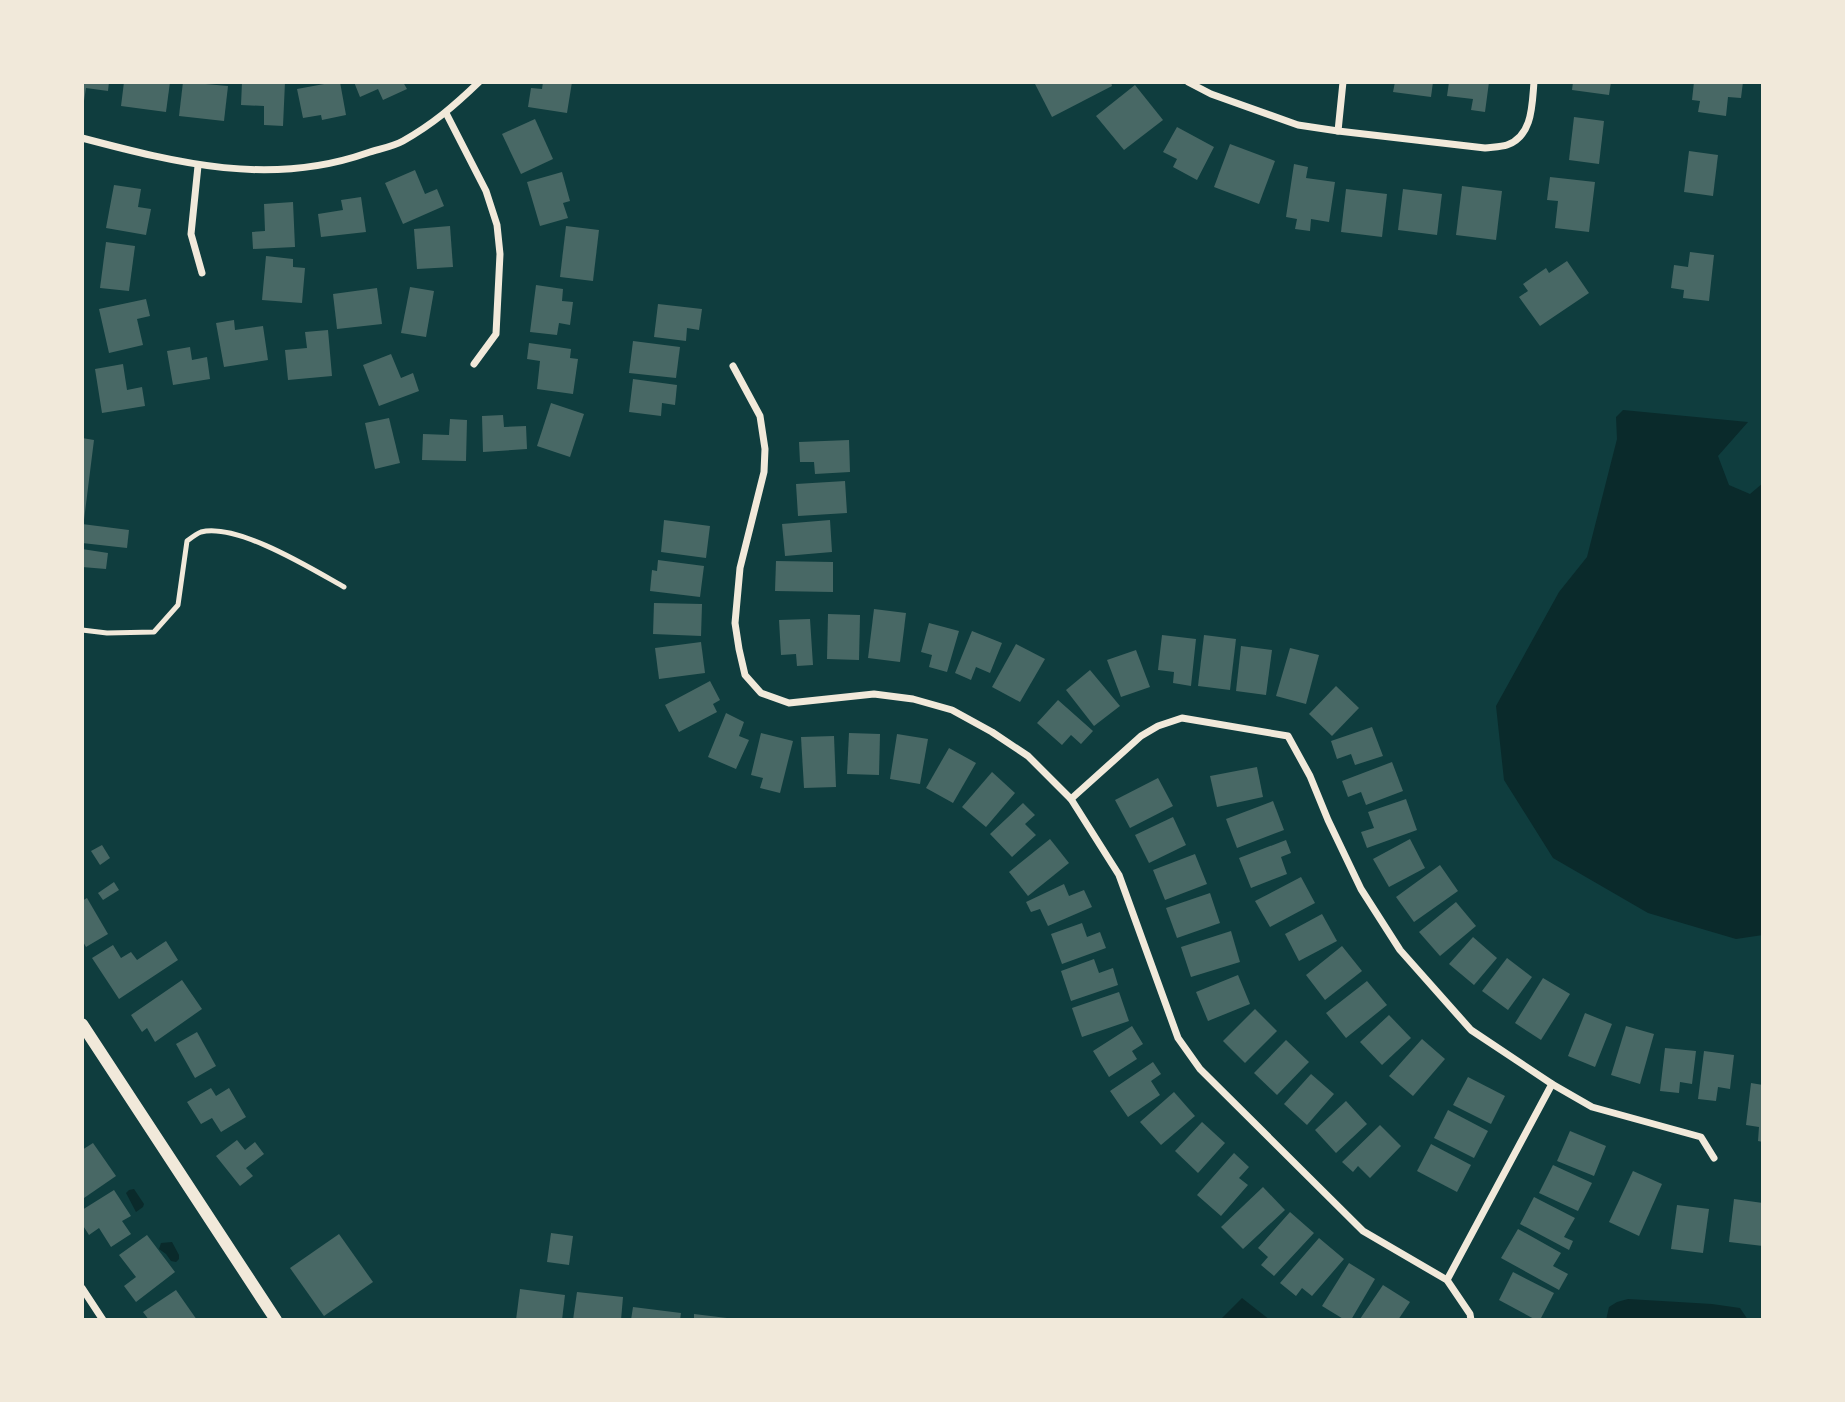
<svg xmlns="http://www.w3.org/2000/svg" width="1845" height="1402" font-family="'Noto Sans',sans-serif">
<rect width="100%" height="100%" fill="#0f3d3e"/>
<g fill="#0a2a2b">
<path d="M1623,410L1748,422L1718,456L1729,485L1750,494L1763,483V935L1736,939L1648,913L1553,858L1504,780L1496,706L1559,592L1587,557L1617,439L1616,417Z"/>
<path d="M134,1189L144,1204L143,1207L136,1212L126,1193L129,1190Z"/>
<path d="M172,1242L179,1255V1259L176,1262L171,1261L166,1254L159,1249L161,1243Z"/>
<path d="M1242,1298L1270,1320H1220Z"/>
<path d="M1628,1299L1712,1304L1740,1308L1748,1320H1606L1609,1307L1617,1302Z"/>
</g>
<g fill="#486865">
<path d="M82,82H109L108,91L86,88L84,101L82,100Z"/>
<path d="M124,82H170L166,112L121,106Z"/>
<path d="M183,82L228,86L224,121L179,116Z"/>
<path d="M242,82H285L283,126L264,125V106L241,105Z"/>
<path d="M335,82H340L346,115L322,120L321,115L303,118L297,89Z"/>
<path d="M354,82H403L407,89L383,100L378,89L360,97Z"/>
<path d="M543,82H572L567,113L528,107L531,88L542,89Z"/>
<path d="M1034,82H1111L1112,86L1052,117Z"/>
<path d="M1395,82H1433L1431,97L1393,92Z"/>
<path d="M1449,82H1489L1485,112L1471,110L1473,99L1447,96Z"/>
<path d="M1573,82H1611L1609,95L1572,90Z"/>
<path d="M1694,82H1743L1741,98L1728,97L1726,116L1698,112L1700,101L1692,100Z"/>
<path d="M1135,85L1163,120L1124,150L1096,116Z"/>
<path d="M1574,117L1604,121L1599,164L1569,160Z"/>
<path d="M535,119L553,159L521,174L502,134Z"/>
<path d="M1177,127L1214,147L1197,180L1173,167L1177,159L1163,152Z"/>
<path d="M1230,144L1275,161L1259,204L1214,187Z"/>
<path d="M1689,151L1718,155L1713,196L1684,192Z"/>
<path d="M1294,164L1308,167L1306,178L1335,182L1329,222L1311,219L1310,231L1295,229L1297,219L1286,217Z"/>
<path d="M415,170L425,194L437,189L444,206L403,224L385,183Z"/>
<path d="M562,172L570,201L563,203L568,218L540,226L527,182Z"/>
<path d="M1550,177L1595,182L1589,232L1555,228L1558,201L1547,200Z"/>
<path d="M114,185L141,189L138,207L151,209L146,235L106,228Z"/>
<path d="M1462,186L1502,191L1496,240L1456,235Z"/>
<path d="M1346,189L1387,194L1382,237L1341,232Z"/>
<path d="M1403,189L1442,194L1437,235L1398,230Z"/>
<path d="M361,197L366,232L321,237L318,214L343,210L341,200Z"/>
<path d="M293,202L295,247L253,249L252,232L265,231L264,204Z"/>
<path d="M450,226L453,267L417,269L414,229Z"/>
<path d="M566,226L599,230L593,281L560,277Z"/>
<path d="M106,242L135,246L129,291L100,288Z"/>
<path d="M1690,252L1714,255L1709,301L1683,298L1684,290L1671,288L1674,265L1688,267Z"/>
<path d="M266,256L293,259V267L305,268L302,303L262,300Z"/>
<path d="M1567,261L1589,293L1540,326L1519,297L1528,291L1523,284L1546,268L1549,273Z"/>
<path d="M536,285L563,289L562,301L573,302L570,325L559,323L557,335L530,332Z"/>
<path d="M410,287L434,291L426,337L401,333Z"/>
<path d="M377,288L382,324L337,329L333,294Z"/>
<path d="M146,299L150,316L137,319L143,345L109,353L99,309Z"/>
<path d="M658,304L702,309L699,330L687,328L686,341L654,337Z"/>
<path d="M234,320L235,330L263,326L268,360L224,367L216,323Z"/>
<path d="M328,330L332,376L288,380L285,350L307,348L305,332Z"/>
<path d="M633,341L680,347L676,378L629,373Z"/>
<path d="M529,343L571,349L570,358L578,359L573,394L537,389L540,361L527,359Z"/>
<path d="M190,347L192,360L207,357L210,379L173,385L167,351Z"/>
<path d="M391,354L401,378L413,373L419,391L379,406L363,365Z"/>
<path d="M123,364L127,390L142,387L145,406L102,413L95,369Z"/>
<path d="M633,379L677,385L675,405L662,403L661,416L629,412Z"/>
<path d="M551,403L584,414L570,457L537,446Z"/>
<path d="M503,415L504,427L526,426L527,449L483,452L482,416Z"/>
<path d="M389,418L400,463L375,469L365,423Z"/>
<path d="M450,419L467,420L466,461L422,460L423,434L449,435Z"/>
<path d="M82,438L94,440L84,520H82Z"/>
<path d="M849,440L850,472L815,474L814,462H800L799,442Z"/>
<path d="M845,481L847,513L798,516L796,484Z"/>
<path d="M664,520L710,526L706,558L661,552Z"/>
<path d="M830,520L832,552L785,556L782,524Z"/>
<path d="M82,524L129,530L127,548L82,543Z"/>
<path d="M82,549L108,553L106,569L82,567Z"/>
<path d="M658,560L704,566L700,597L650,591L652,570L657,571Z"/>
<path d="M776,561L833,562V592L775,591Z"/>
<path d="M654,603L702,604L701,636L653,634Z"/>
<path d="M874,609L906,613L900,662L868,658Z"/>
<path d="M828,614L860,615L859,660L827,659Z"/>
<path d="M810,619L813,665L797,666L796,654L781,655L779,620Z"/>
<path d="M929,623L959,631L947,672L929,667L932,655L921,652Z"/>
<path d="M972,631L1002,643L990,673L976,667L971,680L955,673Z"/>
<path d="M1162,635L1196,639L1191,686L1173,683L1174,672L1158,670Z"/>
<path d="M1204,635L1236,639L1230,690L1198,686Z"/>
<path d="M701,642L705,673L659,679L655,648Z"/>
<path d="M1016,644L1045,659L1020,702L992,687Z"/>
<path d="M1241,646L1272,650L1266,695L1236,691Z"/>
<path d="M1290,648L1319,655L1306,704L1276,696Z"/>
<path d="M1136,650L1150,687L1121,697L1107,660Z"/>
<path d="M1090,670L1120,706L1094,726L1066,690Z"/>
<path d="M710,681L720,700L713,704L717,712L679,732L665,705Z"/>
<path d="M1336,686L1359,708L1332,736L1309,714Z"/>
<path d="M1058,700L1093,731L1081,744L1071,735L1062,745L1037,723Z"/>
<path d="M726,713L744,722L739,736L749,740L736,769L708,757Z"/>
<path d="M1372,727L1383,756L1355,765L1351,754L1337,759L1331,741Z"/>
<path d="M761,733L793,741L780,793L760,788L763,778L751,775Z"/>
<path d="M849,733L880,734L879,775L847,774Z"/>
<path d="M897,734L928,739L920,784L890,779Z"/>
<path d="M834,736L836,787L804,788L801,737Z"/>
<path d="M949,748L976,763L953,803L926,788Z"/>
<path d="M1392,762L1403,791L1366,805L1361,792L1348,797L1342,781Z"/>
<path d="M1257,767L1263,797L1217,807L1210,776Z"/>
<path d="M992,772L1015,793L986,827L962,807Z"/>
<path d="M1158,778L1173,806L1130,828L1115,800Z"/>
<path d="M1406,799L1417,830L1367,848L1361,832L1374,828L1368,812Z"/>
<path d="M1273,801L1284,830L1237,848L1226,819Z"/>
<path d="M1023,803L1035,815L1025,824L1036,835L1012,857L990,834Z"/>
<path d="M1173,817L1186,845L1149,863L1135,835Z"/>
<path d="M1050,839L1069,863L1028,896L1009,872Z"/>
<path d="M1410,839L1425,868L1389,887L1373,859Z"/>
<path d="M1286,840L1291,853L1281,857L1287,874L1251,888L1239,858Z"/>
<path d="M102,845L110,858L100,865L91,851Z"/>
<path d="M1195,854L1207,884L1165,900L1153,870Z"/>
<path d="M1440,865L1458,891L1414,922L1396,897Z"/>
<path d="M1301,877L1315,903L1270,927L1255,901Z"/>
<path d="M114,882L119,890L103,900L98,893Z"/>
<path d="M1064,884L1069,896L1084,890L1092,907L1048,926L1040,909L1031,912L1026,902Z"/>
<path d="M1210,893L1220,923L1177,938L1166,908Z"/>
<path d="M87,898L108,934L86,947L82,940V901Z"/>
<path d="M1456,902L1476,926L1440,956L1419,932Z"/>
<path d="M1322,914L1337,941L1299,961L1285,934Z"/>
<path d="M1082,923L1087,937L1100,932L1106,948L1062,964L1051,934Z"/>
<path d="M1231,931L1240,962L1191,977L1181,947Z"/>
<path d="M1473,937L1497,958L1474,985L1449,964Z"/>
<path d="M166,941L178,960L119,999L92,958L113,945L121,958L131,952L137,960Z"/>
<path d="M1342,946L1362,971L1325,1000L1306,975Z"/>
<path d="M1507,958L1532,977L1508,1010L1482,991Z"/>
<path d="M1094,959L1099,973L1113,968L1118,985L1071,1001L1061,971Z"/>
<path d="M1238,975L1250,1004L1208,1021L1196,992Z"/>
<path d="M1543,978L1570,994L1541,1040L1515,1023Z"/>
<path d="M182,980L202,1009L155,1042L147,1028L142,1032L131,1015Z"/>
<path d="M1367,981L1387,1005L1346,1038L1326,1013Z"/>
<path d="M1119,992L1129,1021L1082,1037L1072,1008Z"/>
<path d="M1255,1009L1277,1031L1245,1063L1223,1041Z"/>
<path d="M1585,1013L1612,1024L1595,1067L1568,1056Z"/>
<path d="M1389,1015L1411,1038L1382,1065L1360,1042Z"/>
<path d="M1132,1026L1143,1044L1132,1051L1137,1059L1109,1077L1093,1051Z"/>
<path d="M1626,1026L1654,1034L1640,1084L1611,1075Z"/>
<path d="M197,1032L216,1066L195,1078L176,1044Z"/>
<path d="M1422,1039L1445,1059L1413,1096L1389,1076Z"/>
<path d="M1286,1040L1309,1062L1277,1095L1254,1073Z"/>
<path d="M1665,1048L1696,1051L1692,1084L1680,1082L1679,1093L1660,1091Z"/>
<path d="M1704,1051L1734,1055L1730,1089L1718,1087L1716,1101L1698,1099Z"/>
<path d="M1153,1062L1161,1074L1151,1081L1160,1095L1128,1117L1110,1091Z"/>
<path d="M1311,1074L1334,1094L1307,1125L1284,1104Z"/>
<path d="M1468,1077L1505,1096L1491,1124L1453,1105Z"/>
<path d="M1751,1083L1763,1085V1142L1758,1141L1759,1127L1746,1125Z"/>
<path d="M211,1088L216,1096L229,1088L246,1117L221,1132L212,1118L201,1124L187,1102Z"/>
<path d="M1174,1092L1195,1116L1161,1145L1140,1122Z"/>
<path d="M1346,1101L1367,1124L1336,1153L1315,1130Z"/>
<path d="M1448,1110L1488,1131L1474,1158L1434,1138Z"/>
<path d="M1202,1122L1225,1143L1198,1173L1175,1151Z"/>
<path d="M1380,1125L1401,1146L1370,1178L1358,1166L1353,1172L1342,1162Z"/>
<path d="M1570,1131L1606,1146L1594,1176L1557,1161Z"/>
<path d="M237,1140L245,1150L255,1142L264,1154L246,1168L253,1176L240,1186L216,1156Z"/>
<path d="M93,1143L116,1176L84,1198L82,1196V1150Z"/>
<path d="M1431,1144L1471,1165L1457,1192L1417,1171Z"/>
<path d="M1234,1153L1249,1167L1239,1178L1248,1185L1221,1216L1197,1195Z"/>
<path d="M1553,1165L1592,1183L1578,1211L1539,1193Z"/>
<path d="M1633,1171L1662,1184L1639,1236L1609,1222Z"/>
<path d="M1263,1187L1285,1210L1243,1249L1221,1227Z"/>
<path d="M114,1190L131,1216L122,1221L131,1234L111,1247L99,1228L89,1235L82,1224V1210Z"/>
<path d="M1534,1197L1575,1218L1564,1237L1573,1241L1569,1250L1520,1224Z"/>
<path d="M1734,1199L1763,1203V1246L1729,1242Z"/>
<path d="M1677,1205L1709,1209L1703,1253L1671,1249Z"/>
<path d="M1290,1212L1314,1233L1274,1276L1261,1265L1268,1257L1258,1248Z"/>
<path d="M1518,1229L1561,1253L1553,1266L1568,1274L1559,1290L1501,1258Z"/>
<path d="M551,1233L573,1236L569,1265L547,1262Z"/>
<path d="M339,1234L373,1282L324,1316L290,1268Z"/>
<path d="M147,1235L175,1272L136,1302L124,1286L136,1277L119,1255Z"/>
<path d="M1319,1238L1344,1259L1312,1296L1302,1288L1296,1296L1280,1283Z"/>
<path d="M1349,1263L1375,1279L1351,1320H1345L1322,1306Z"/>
<path d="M1513,1272L1554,1293L1540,1320H1536L1499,1300Z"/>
<path d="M1383,1285L1410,1302L1398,1320H1362L1360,1319Z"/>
<path d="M520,1289L565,1295L562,1320H516Z"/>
<path d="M176,1290L197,1320H149L143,1312Z"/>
<path d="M577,1292L623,1297L621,1320H573Z"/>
<path d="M633,1307L681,1313L680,1320H631Z"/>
<path d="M694,1314L727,1318V1320H694Z"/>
</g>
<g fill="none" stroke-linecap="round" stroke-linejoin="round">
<path stroke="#f1e9da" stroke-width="5" d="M82,630L107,633L154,632L178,605L187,541C191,538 196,534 201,532C238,523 312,569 344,587"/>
<g stroke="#f1e9da" stroke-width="7">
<path d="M1188,82L1211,94L1298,125L1338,131L1485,148C1492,147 1501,147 1507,145C1533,136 1532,104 1534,82"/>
<path d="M446,113L486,191L497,225L500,254L496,334L474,364"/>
<path d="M1338,131L1343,82"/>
<path d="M82,138C177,163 270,187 367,153C379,149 392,147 403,141C433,124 454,106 479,82"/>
<path d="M198,166L191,234L202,273"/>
<path d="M733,366L760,416L765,449L764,472L740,568L735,623L739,649L745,675L761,693L789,703L874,694L913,699L952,710L992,732L1028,756L1071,799L1119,875L1178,1038L1200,1069L1363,1231L1447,1280L1470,1314L1471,1320"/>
<path d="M1071,799L1141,736L1158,726L1182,718L1288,736L1310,776L1328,820L1361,889L1400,950L1471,1030L1552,1084L1592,1107L1701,1137L1714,1158"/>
<path d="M1447,1280L1552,1084"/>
<path d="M82,1288L103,1320"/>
</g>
<path stroke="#f1e9da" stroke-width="12" d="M82,1024L276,1320"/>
</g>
<rect width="1845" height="1402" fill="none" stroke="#f1e9da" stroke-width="168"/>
</svg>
